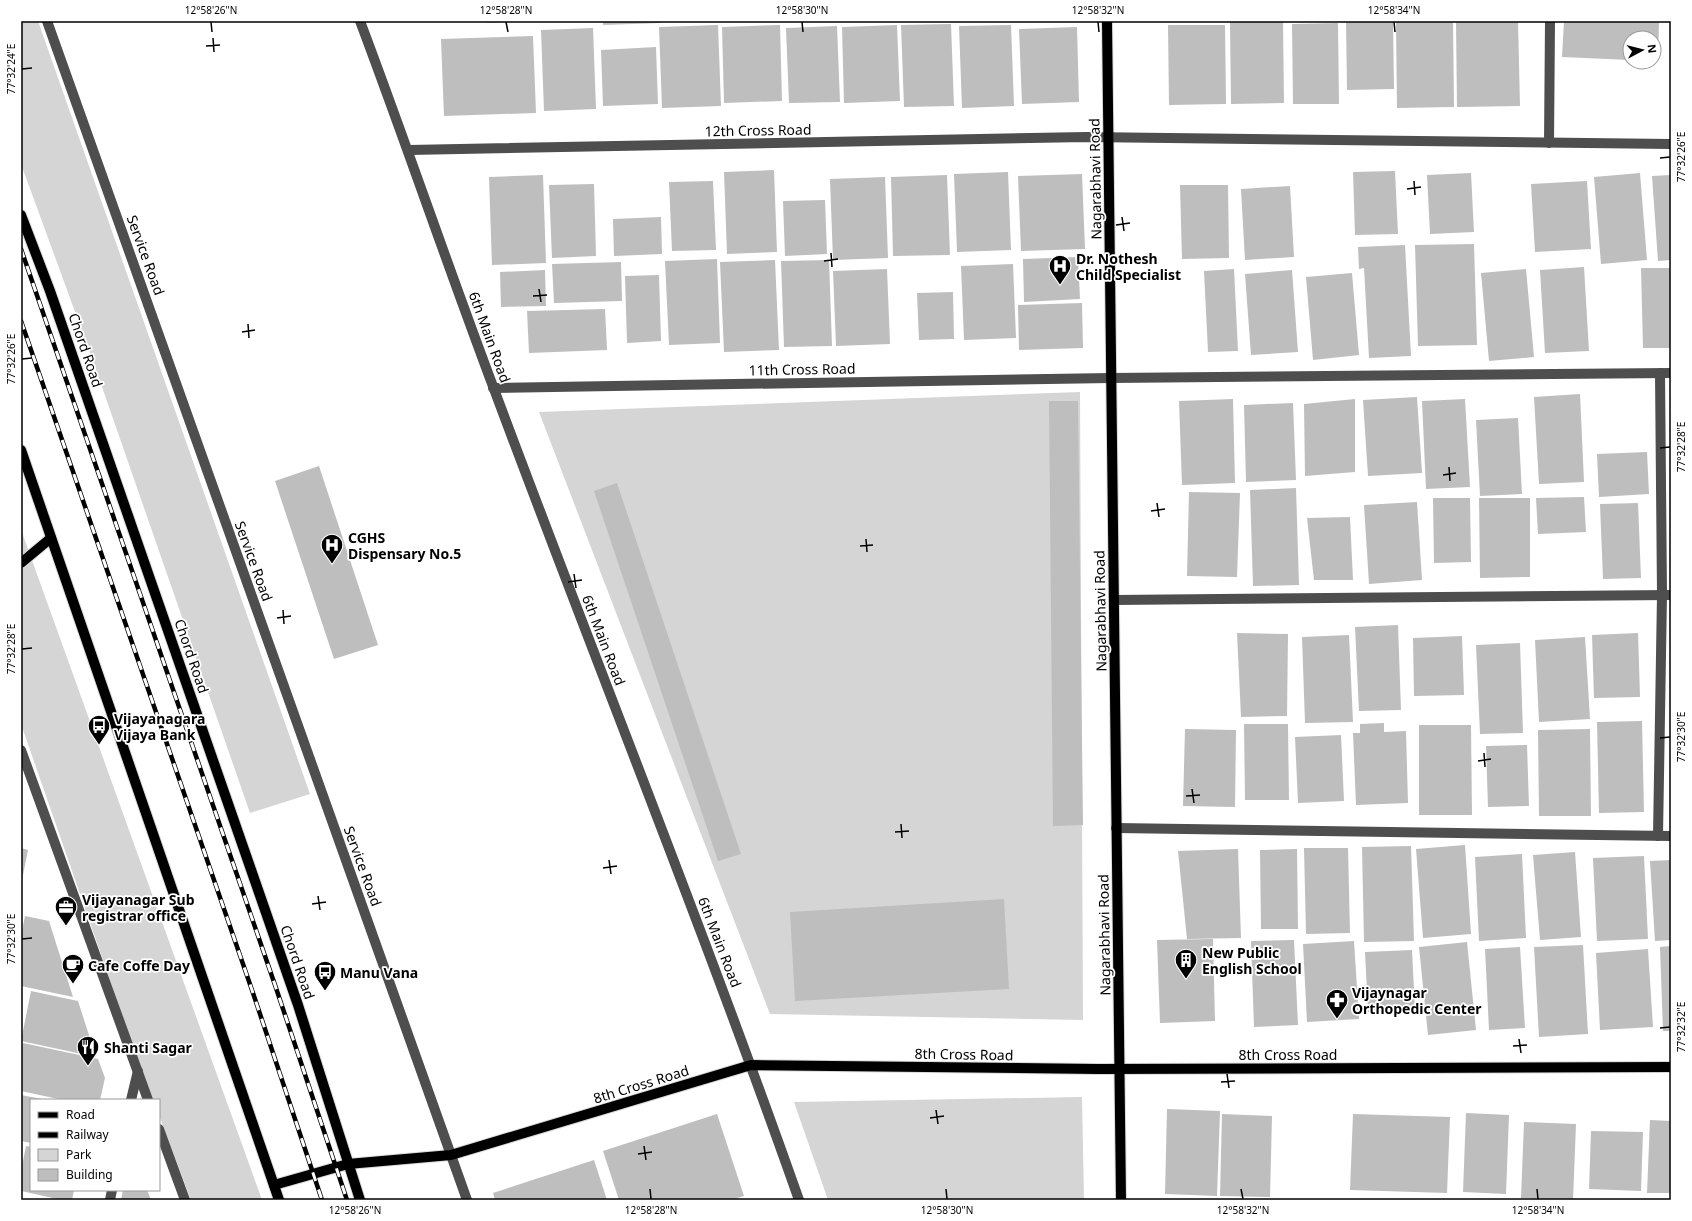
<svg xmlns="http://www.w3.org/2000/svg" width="1692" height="1221" font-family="'Noto Sans',sans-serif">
<rect width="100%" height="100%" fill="#fff"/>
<g fill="#d5d5d5">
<path d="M21,21H38L310,794L250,813L93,361L21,164Z"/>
<path d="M1080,392L1083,1020L770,1014L539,412Z"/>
<path d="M21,528L24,538L262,1200H191L159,1115V1100H153L128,1032L21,724Z"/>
<path d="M1082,1097L1084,1200H828L794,1102Z"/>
</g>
<g fill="#bebebe">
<path d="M485,21H505V22L486,23Z"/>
<path d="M603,21H661V23L603,25Z"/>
<path d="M1283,21L1284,103L1231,104L1230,22Z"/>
<path d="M1346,21H1393L1394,89L1347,90Z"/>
<path d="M1453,21L1454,107L1397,108L1396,22Z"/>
<path d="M1518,21L1520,106L1457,107L1456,22Z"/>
<path d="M1564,21H1659L1658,61H1654V38H1630V60L1562,57Z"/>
<path d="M1338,23L1339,104H1293L1292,24Z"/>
<path d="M951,24L954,106L904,107L901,25Z"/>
<path d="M718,25L721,106L662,108L659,27Z"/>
<path d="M780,25L782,101L724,103L722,27Z"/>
<path d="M897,25L900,101L844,103L842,27Z"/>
<path d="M1011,25L1014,106L962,108L959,26Z"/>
<path d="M1168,25H1225L1226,104L1169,105Z"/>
<path d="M837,26L840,102L789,103L786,28Z"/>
<path d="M1077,27L1079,102L1022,104L1019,29Z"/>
<path d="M593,28L596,109L544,111L541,30Z"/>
<path d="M533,36L536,113L444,116L441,39Z"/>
<path d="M656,47L658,104L603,106L601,50Z"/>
<path d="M774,170L777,252L727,254L724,172Z"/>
<path d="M1395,171L1398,234L1355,235L1353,172Z"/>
<path d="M1008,172L1011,250L957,252L954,174Z"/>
<path d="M1471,173L1474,232L1430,234L1427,175Z"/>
<path d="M1640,173L1647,260L1601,264L1594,177Z"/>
<path d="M1082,174L1085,249L1021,251L1018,176Z"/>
<path d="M543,175L546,263L492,265L489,177Z"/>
<path d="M947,175L950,255L893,256L891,177Z"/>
<path d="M1671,175V260L1658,261L1652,176Z"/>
<path d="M885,177L888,258L833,260L830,179Z"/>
<path d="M713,181L716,250L672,251L669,182Z"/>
<path d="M1587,181L1591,249L1535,252L1531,184Z"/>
<path d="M594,184L596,256L552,258L549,185Z"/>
<path d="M1180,185H1228L1229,258L1182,259Z"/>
<path d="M1290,186L1294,257L1245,260L1241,189Z"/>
<path d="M825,200L827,254L785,256L783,201Z"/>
<path d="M661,217L662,254L614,256L613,219Z"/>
<path d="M1474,244L1477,345L1418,346L1415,245Z"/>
<path d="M1405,245L1411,356L1369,358L1364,268L1359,269L1358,247Z"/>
<path d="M1078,257L1080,299L1024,302L1023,259Z"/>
<path d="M717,259L720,343L669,345L665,261Z"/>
<path d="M775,260L779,350L724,352L720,262Z"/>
<path d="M829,260L832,346L784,347L781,261Z"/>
<path d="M621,262L622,301L554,303L552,264Z"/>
<path d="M1013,264L1016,338L964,340L961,266Z"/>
<path d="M1584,267L1589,351L1545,353L1540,270Z"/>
<path d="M1641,268H1671V348H1643Z"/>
<path d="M887,269L890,344L836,346L833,271Z"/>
<path d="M1234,269L1238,351L1208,352L1204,271Z"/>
<path d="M1526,269L1534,357L1489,361L1481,273Z"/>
<path d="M545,270L546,306L501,307L500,272Z"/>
<path d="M1292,270L1298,352L1251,355L1245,274Z"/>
<path d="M1352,273L1359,355L1313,360L1306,277Z"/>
<path d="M659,275L661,341L627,343L625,276Z"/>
<path d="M953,292L954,339L919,340L917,293Z"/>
<path d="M1082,303L1083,348L1019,350L1018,305Z"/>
<path d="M605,309L607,350L529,353L527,311Z"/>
<path d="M1580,394L1584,482L1539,484L1534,397Z"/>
<path d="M1417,397L1422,473L1368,476L1363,400Z"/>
<path d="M1233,399L1235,483L1182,485L1179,401Z"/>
<path d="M1355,399V472L1305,476L1304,404Z"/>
<path d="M1465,399L1470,487L1426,489L1422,401Z"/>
<path d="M1049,401H1078L1083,825L1053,826Z"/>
<path d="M1293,403L1296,480L1246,482L1244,405Z"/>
<path d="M1518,418L1522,494L1480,496L1476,420Z"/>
<path d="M1647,452L1649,494L1599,497L1597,454Z"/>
<path d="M319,466L378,645L334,659L275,481Z"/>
<path d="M617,483L741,854L718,861L594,491Z"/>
<path d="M1296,488L1299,585L1253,586L1250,490Z"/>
<path d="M1189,492L1240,493L1237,577L1187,576Z"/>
<path d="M1584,497L1586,532L1538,534L1536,498Z"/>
<path d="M1433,498H1470L1471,562L1434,563Z"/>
<path d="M1479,498H1530V577L1480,578Z"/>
<path d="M1417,502L1422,580L1369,584L1364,505Z"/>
<path d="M1638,503L1641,578L1603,579L1600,504Z"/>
<path d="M1350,517L1353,580H1314L1307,518Z"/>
<path d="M1398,625L1401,710L1359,711L1355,627Z"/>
<path d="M1237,633L1288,634L1287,716L1241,717Z"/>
<path d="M1638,633L1640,697L1594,698L1592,635Z"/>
<path d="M1349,635L1353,722L1305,723L1302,637Z"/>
<path d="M1462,636L1464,695L1414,696L1413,638Z"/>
<path d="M1585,637L1590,719L1539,722L1535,640Z"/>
<path d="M1520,643L1523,733L1480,734L1476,645Z"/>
<path d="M1642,721L1644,812L1599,813L1597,722Z"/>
<path d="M1384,723V732L1406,731L1408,803L1356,805L1353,733H1360V724Z"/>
<path d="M1244,724H1288L1289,800H1245Z"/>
<path d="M1419,725H1471L1472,815H1419Z"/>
<path d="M1185,729L1236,730L1235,807L1183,806Z"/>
<path d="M1590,729L1591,816H1539L1538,730Z"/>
<path d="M1341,735L1344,801L1298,803L1295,737Z"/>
<path d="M1527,745L1529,806L1488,807L1486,746Z"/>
<path d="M1465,845L1471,934L1423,938L1416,849Z"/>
<path d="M1411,846L1414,941L1364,942L1362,847Z"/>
<path d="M21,848L28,850L22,880H21Z"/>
<path d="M1304,848H1348L1350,933L1306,934Z"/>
<path d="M1238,849L1241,938L1187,939L1178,851Z"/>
<path d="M1297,849L1298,929H1261L1260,850Z"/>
<path d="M1575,852L1581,937L1540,940L1533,855Z"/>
<path d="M1522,854L1526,938L1479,941L1475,857Z"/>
<path d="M1644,856L1648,939L1597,941L1593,858Z"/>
<path d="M1671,860V940L1655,941L1650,861Z"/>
<path d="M1004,899L1009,989L795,1001L790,912Z"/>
<path d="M25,916L49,921L73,997L21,986V936Z"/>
<path d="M1213,939L1215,1021L1160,1023L1157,940Z"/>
<path d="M1294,940L1298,1025L1254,1027L1251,941Z"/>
<path d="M1354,941L1359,1019L1307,1022L1303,944Z"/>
<path d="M1467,942L1476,1030L1428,1035L1419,947Z"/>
<path d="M1583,945L1588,1034L1539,1037L1534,947Z"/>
<path d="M1671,946V1031H1663L1660,947Z"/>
<path d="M1520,947L1525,1028L1489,1030L1485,949Z"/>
<path d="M1648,949L1653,1027L1600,1030L1596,953Z"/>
<path d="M1412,950L1415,1010L1368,1012L1365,952Z"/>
<path d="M31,991L78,1001L96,1057L21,1041Z"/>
<path d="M23,1043L98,1059L105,1078L100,1100H63L21,1091V1051Z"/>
<path d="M21,1095L42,1099L31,1100V1143L21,1141Z"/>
<path d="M1167,1109L1220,1111L1217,1196L1165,1194Z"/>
<path d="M1466,1113L1509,1115L1506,1194L1463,1192Z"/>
<path d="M717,1114L744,1196L731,1200H619L603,1151Z"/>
<path d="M1222,1114L1272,1116L1270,1197L1220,1196Z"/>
<path d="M1353,1114L1450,1117L1447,1193L1350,1190Z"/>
<path d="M1650,1120L1671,1121V1193H1647Z"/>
<path d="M1524,1122L1576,1124L1573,1200L1521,1198Z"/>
<path d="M1591,1131L1643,1132L1641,1191L1589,1189Z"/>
<path d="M26,1146L31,1147V1190H74L72,1200H62L21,1191V1171Z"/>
<path d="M594,1160L607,1200H495L493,1193Z"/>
<path d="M123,1190H147L151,1200H121Z"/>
</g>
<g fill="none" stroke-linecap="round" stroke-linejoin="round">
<g stroke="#dbdbdb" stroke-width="12">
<g id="major">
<path d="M1107,21L1121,1200"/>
<path d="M21,215L50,291L298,1005L360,1200"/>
<path d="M21,450L279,1200"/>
<path d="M21,563L51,538"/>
<path d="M274,1185L348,1164L451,1155L751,1065L1098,1069L1671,1067"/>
</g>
</g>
<g stroke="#4e4e4e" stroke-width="10">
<path d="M47,21L467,1200"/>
<path d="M360,21C406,143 448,267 494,389C595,660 703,928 799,1200"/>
<path d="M1549,143L1550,21"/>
<path d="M409,150L1086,137L1671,144"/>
<path d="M493,388L1111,378L1671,373"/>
<path d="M1114,600L1671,595"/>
<path d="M21,750L148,1100"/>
<path d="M1116,828L1671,836"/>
<path d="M1658,836L1662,595L1660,373"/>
<path d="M131,1100L138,1071"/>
<path d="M159,1129L185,1200"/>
<path d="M110,1200L112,1190"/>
</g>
<use href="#major" stroke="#000" stroke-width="10"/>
<g stroke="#000" stroke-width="4.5">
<g id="rail">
<path d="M21,249L275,985L347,1200"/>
<path d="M21,321L253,993L322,1200"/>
</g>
</g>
<use href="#rail" stroke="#fff" stroke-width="3" stroke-dasharray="9" stroke-linecap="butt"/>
</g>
<path fill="none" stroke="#000" stroke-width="1.5" d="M211,22L212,32M506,22L508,32M802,22L803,32M1098,22L1099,32M1394,22L1395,32M213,38L214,52M206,46L220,45M22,69L32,68M1660,158L1670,157M1414,181L1415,195M1407,189L1421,187M1122,217L1124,231M1116,225L1130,223M831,253L832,267M824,261L838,259M539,289L541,302M533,296L547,295M248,324L249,338M242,332L255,330M22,359L32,358M1660,448L1670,447M1449,467L1450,481M1443,475L1456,473M1157,503L1159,517M1151,511L1165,509M866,539L867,552M860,546L873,545M574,574L576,588M568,582L582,580M283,610L284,624M277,618L291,616M22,649L32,648M1660,738L1670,737M1484,753L1485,767M1478,761L1491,759M1192,789L1194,803M1186,796L1200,795M901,824L902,838M895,832L909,831M609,860L611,874M603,868L617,866M318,896L320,910M312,904L326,902M22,939L32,938M1660,1028L1670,1027M1519,1039L1521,1053M1513,1046L1527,1045M1227,1074L1229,1088M1221,1082L1235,1081M936,1110L938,1124M930,1118L944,1116M644,1146L646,1160M638,1154L652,1152M354,1189L355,1199M650,1189L651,1199M946,1189L947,1199M1241,1189L1243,1199M1537,1189L1538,1199"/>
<defs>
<g id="hospital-pin" transform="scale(1.15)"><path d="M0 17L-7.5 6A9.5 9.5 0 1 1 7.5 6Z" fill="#000" stroke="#fff"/><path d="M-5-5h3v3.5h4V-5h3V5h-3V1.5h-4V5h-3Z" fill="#fff"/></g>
<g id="bus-pin" transform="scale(1.15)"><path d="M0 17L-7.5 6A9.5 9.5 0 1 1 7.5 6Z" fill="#000" stroke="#fff"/><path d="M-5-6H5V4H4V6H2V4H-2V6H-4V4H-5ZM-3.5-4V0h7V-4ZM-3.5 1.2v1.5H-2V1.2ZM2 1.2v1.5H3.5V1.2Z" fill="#fff"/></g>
<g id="office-pin" transform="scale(1.15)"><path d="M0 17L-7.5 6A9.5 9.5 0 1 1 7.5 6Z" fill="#000" stroke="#fff"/><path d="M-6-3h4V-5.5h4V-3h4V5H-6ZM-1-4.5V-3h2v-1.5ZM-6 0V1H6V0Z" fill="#fff"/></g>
<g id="building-pin" transform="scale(1.15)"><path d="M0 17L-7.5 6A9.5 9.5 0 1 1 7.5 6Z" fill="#000" stroke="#fff"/><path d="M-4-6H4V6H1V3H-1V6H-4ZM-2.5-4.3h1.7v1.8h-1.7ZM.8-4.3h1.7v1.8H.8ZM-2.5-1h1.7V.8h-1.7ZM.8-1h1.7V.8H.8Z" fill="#fff"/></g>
<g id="cafe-pin" transform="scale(1.15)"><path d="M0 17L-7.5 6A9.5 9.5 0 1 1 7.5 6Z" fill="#000" stroke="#fff"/><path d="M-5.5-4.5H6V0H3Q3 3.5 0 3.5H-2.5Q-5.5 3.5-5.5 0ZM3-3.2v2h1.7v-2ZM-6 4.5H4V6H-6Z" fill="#fff"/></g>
<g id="pharmacy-pin" transform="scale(1.15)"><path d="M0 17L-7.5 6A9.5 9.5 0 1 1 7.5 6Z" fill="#000" stroke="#fff"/><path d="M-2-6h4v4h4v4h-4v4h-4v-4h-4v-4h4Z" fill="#fff"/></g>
<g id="restaurant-pin" transform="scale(1.15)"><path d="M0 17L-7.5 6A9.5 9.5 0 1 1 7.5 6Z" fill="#000" stroke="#fff"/><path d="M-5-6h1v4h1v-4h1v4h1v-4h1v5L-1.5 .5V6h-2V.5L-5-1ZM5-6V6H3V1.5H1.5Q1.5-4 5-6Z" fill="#fff"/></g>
</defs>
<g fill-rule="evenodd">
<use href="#hospital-pin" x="1060" y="266"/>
<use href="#hospital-pin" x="332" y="545"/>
<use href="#bus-pin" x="99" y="726"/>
<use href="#office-pin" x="66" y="907"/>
<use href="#building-pin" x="1186" y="960"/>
<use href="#cafe-pin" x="73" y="965"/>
<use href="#bus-pin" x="325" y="972"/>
<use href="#pharmacy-pin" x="1337" y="1000"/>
<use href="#restaurant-pin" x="88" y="1047"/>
</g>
<g text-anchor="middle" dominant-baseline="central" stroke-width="3.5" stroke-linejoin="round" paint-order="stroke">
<g font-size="14" fill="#000" stroke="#fff">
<text transform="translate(758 130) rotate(-1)">12th Cross Road</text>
<text transform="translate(1095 179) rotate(-91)">Nagarabhavi Road</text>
<text transform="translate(146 255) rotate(70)">Service Road</text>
<text transform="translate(490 337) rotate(70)">6th Main Road</text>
<text transform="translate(86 350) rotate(71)">Chord Road</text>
<text transform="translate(802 369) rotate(-1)">11th Cross Road</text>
<text transform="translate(254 561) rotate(70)">Service Road</text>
<text transform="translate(1100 611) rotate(-91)">Nagarabhavi Road</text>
<text transform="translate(604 640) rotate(69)">6th Main Road</text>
<text transform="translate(192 656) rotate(71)">Chord Road</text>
<text transform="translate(363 866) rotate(70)">Service Road</text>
<text transform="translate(1104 935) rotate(-91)">Nagarabhavi Road</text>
<text transform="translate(720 942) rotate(69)">6th Main Road</text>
<text transform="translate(298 962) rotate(71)">Chord Road</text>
<text transform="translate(964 1054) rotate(1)">8th Cross Road</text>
<text x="1288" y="1054">8th Cross Road</text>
<text transform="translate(641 1084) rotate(-17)">8th Cross Road</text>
</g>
<g font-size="14" font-weight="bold" fill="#000" stroke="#fff" text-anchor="start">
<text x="1076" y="258">Dr. Nothesh<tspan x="1076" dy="16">Child Specialist</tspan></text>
<text x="348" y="537">CGHS<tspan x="348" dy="16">Dispensary No.5</tspan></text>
<text x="114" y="718">Vijayanagara<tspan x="114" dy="16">Vijaya Bank</tspan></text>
<text x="82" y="899">Vijayanagar Sub<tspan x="82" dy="16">registrar office</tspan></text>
<text x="1202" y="952">New Public<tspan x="1202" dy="16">English School</tspan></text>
<text x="88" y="965">Cafe Coffe Day</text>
<text x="340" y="972">Manu Vana</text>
<text x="1352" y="992">Vijaynagar<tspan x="1352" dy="16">Orthopedic Center</tspan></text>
<text x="104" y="1047">Shanti Sagar</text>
</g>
</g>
<rect width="1692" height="1221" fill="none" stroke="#ffffff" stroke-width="44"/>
<rect x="30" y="1099" width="130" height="92" fill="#ffffff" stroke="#999999"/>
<rect x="38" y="1112" width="20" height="6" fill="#000000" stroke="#999999"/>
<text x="66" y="1119" font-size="12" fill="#000000">Road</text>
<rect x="38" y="1132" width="20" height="6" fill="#000000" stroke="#999999"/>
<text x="66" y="1139" font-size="12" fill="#000000">Railway</text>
<rect x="38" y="1149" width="20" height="12" fill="#d5d5d5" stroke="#999999"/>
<text x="66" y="1159" font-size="12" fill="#000000">Park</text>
<rect x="38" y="1169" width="20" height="12" fill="#bebebe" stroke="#999999"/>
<text x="66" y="1179" font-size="12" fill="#000000">Building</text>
<g transform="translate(1642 50) rotate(83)"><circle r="19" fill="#ffffff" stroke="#999999"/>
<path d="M0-3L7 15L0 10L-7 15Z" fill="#000000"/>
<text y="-6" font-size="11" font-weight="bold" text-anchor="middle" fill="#000000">N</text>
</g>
<rect x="22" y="22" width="1648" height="1177" fill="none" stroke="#000" stroke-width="1.5"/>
<g font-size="10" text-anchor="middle" fill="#000">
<text x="211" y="14">12°58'26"N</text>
<text x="506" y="14">12°58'28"N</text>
<text x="802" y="14">12°58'30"N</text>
<text x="1098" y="14">12°58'32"N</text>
<text x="1394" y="14">12°58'34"N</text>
<text transform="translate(11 69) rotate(-90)" y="4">77°32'24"E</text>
<text transform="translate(1681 157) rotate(-90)" y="4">77°32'26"E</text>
<text transform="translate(11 359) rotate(-90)" y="4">77°32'26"E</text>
<text transform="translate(1681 447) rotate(-90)" y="4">77°32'28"E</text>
<text transform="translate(11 649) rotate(-90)" y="4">77°32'28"E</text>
<text transform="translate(1681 737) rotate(-90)" y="4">77°32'30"E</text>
<text transform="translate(11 939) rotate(-90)" y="4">77°32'30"E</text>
<text transform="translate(1681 1027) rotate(-90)" y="4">77°32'32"E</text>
<text x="355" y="1214">12°58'26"N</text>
<text x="651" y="1214">12°58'28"N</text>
<text x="947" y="1214">12°58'30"N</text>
<text x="1243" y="1214">12°58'32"N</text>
<text x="1538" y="1214">12°58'34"N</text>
</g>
</svg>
